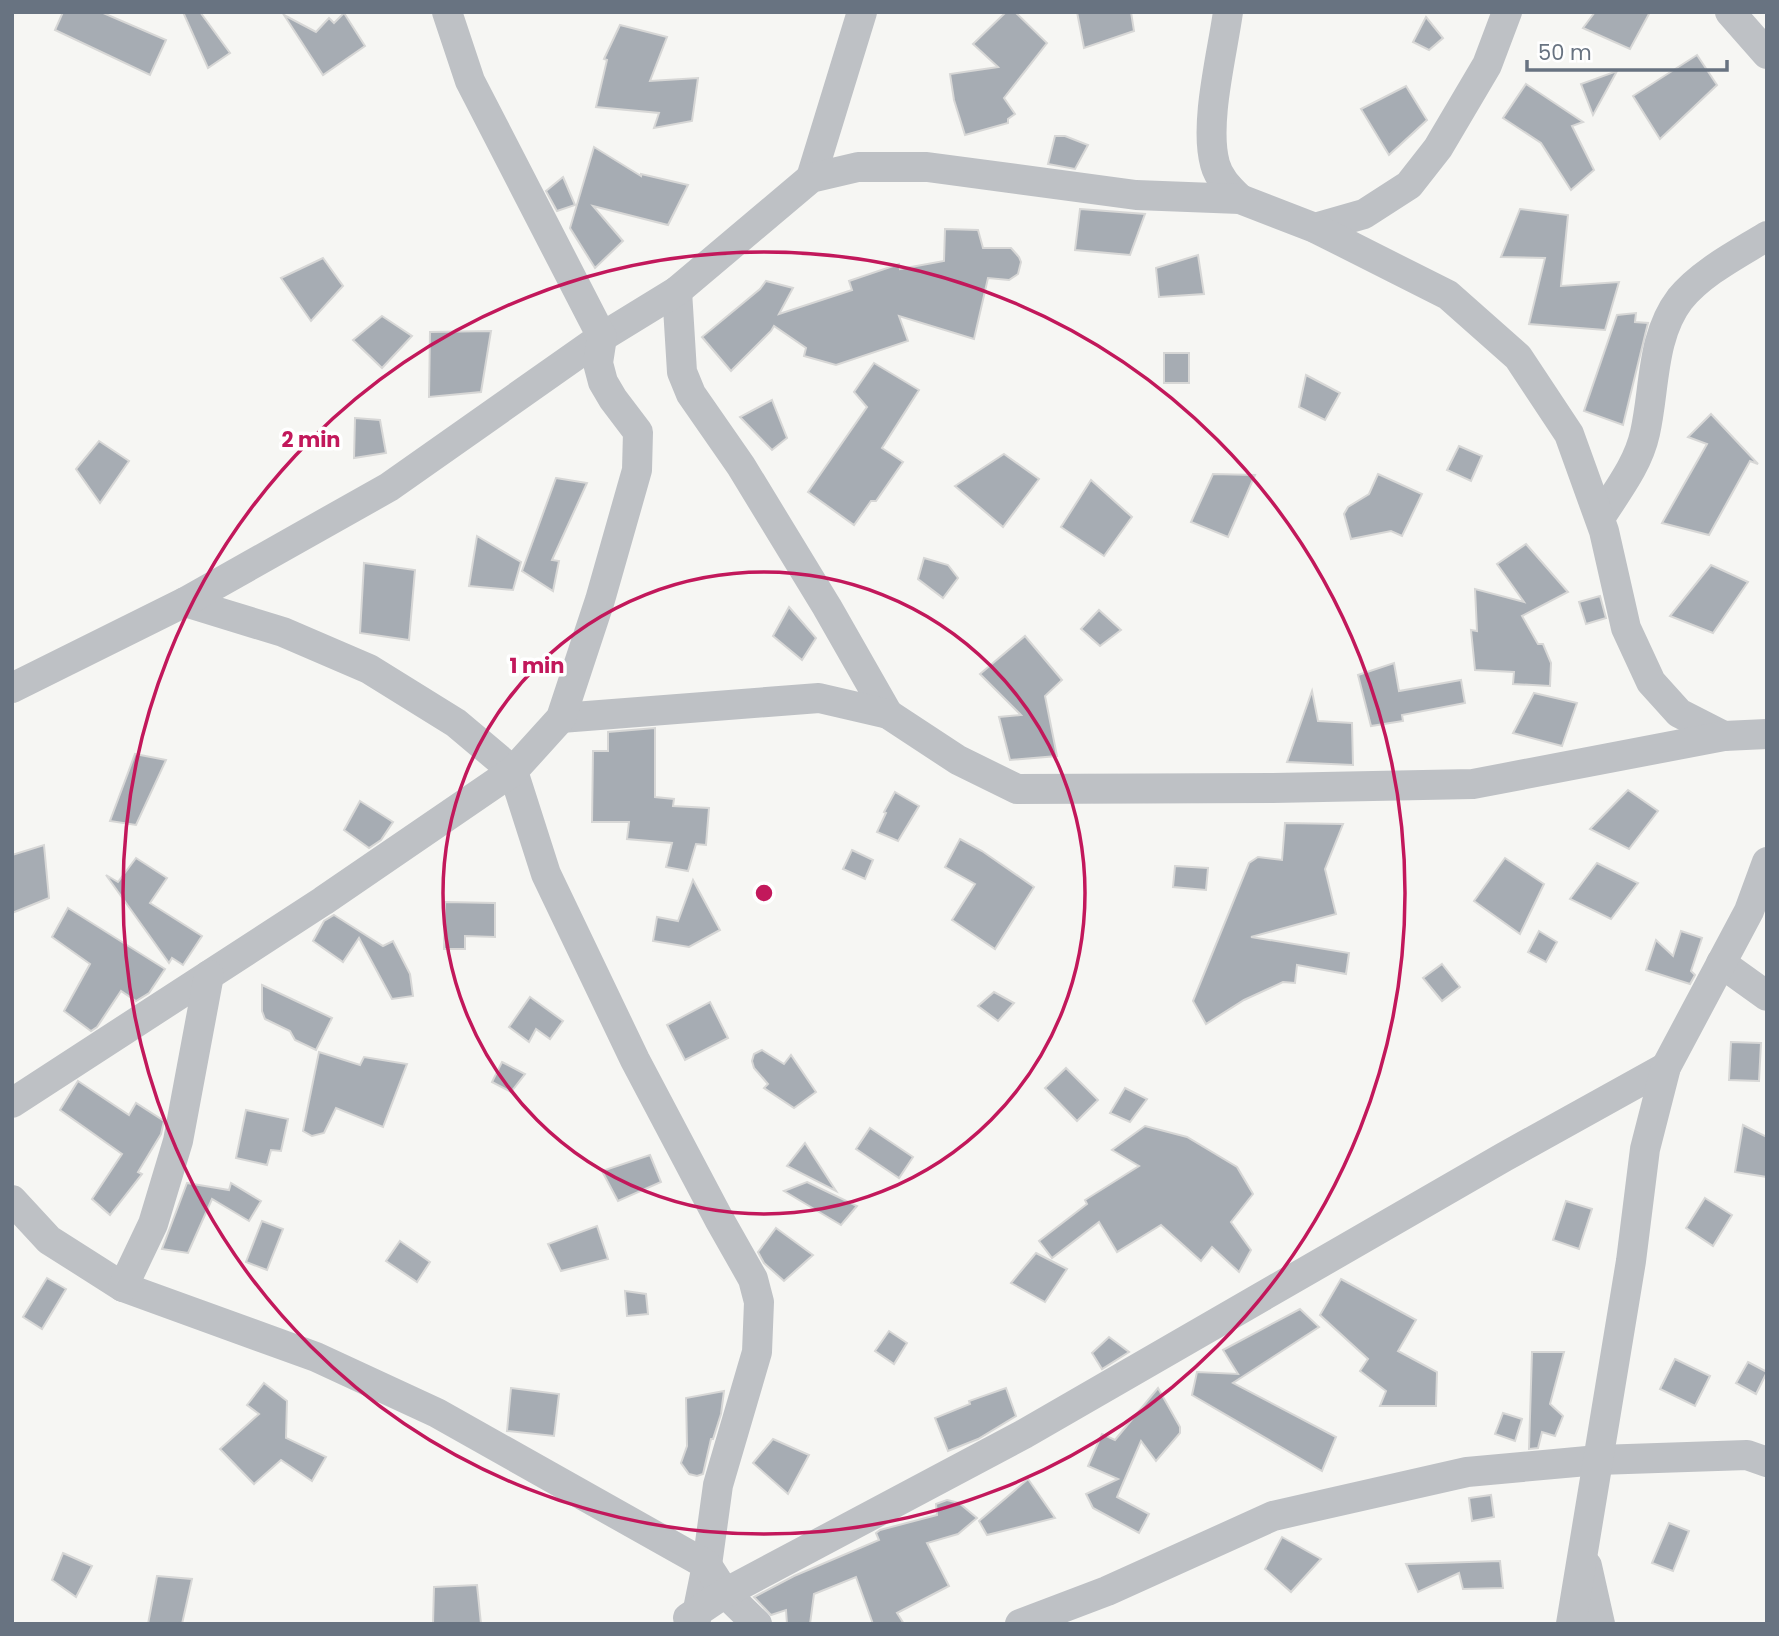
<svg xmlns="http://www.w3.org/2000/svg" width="1779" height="1636" font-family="Poppins,sans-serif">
<rect width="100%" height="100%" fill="#f6f6f3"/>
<g fill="#a6acb3" stroke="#d7d7d6" stroke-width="2">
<path d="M63,12H101L166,40L150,75L55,30Z"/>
<path d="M183,12H200L230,53L208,68Z"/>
<path d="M1006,12H1015L1047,43L1004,98L1015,114L1008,119V123L965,135L954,100L950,74L998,67L973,44Z"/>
<path d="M1077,12H1131L1134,31L1084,48Z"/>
<path d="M1595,12H1650L1630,49L1583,28Z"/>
<path d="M344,13L365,46L323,75L284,15L316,32L329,18L334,23Z"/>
<path d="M1426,17L1443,38L1429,50L1413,42Z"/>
<path d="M620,25L667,37L650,81L698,78L692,121L654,128L659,113L596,107L607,60L604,59Z"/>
<path d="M1697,55L1717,85L1660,139L1633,96Z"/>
<path d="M1617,71L1593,115L1581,84Z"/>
<path d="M1526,84L1583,122L1572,126L1594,170L1571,190L1541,143L1503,118Z"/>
<path d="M1406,86L1427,120L1389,155L1361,109Z"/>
<path d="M1055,136H1065L1088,145L1075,169L1048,164Z"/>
<path d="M594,147L641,176V174L688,185L668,225L593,206L623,241L595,268L570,228Z"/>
<path d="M563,177L575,205L557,211L546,191Z"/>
<path d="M1080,209L1145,214L1130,255L1075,250Z"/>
<path d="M1520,209L1568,215L1561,286L1619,282L1605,330L1529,324L1545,258L1501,257Z"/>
<path d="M945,229L978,230L983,248H1011L1019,257L1021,262L1018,274L1009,280L988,278L974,339L899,316L908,341L836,365L804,356L806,348L774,326L771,331L731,371L702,337L760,289L766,281L793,288L779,314L852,290L849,281L899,264L900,269L944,261Z"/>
<path d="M1198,255L1204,294L1159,297L1156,268Z"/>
<path d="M323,258L343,286L311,321L281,278Z"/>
<path d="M1636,313L1635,322L1648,323L1623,425L1584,411L1617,315Z"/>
<path d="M382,316L412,336L382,368L353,340Z"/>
<path d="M491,331L481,392L429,397L430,332Z"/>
<rect x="1164" y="353" width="25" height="30"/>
<path d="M874,363L919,390L882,448L903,462L876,501H871L854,525L808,492L867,407L854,392Z"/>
<path d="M1306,375L1340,393L1325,420L1299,407Z"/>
<path d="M772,400L787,438L772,450L740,417Z"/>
<path d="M1711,414L1758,464L1750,461L1709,535L1662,523L1707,444L1688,437Z"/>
<path d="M355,418L380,420L386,453L354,458Z"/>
<path d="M99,441L129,461L100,503L76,469Z"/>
<path d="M1459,446L1482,456L1471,481L1447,470Z"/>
<path d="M1004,454L1039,479L1003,527L955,486Z"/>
<path d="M1213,474L1255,475L1228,537L1191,522Z"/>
<path d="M1378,474L1422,494L1402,536L1391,531L1351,539L1344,514L1348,507L1369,494Z"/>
<path d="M556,478L587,483L552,560L559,561L553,591L522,571Z"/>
<path d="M1091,480L1132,517L1104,556L1061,527Z"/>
<path d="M477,536L521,562L513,590L469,586Z"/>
<path d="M1526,544L1568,592L1522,616L1538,644H1543L1551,663L1550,686L1513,684L1514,672L1475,670L1471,630L1477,631L1475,589L1524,602L1497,564Z"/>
<path d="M924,558L948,565L958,578L943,598L918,579Z"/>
<path d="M364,563L415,570L409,640L360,633Z"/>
<path d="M1711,565L1748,582L1713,633L1670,616Z"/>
<path d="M1600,596L1606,618L1586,624L1579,602Z"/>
<path d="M789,607L816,638L802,660L773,636Z"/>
<path d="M1099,610L1121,630L1100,646L1081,629Z"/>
<path d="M1025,636L1062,680L1045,696L1057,756L1010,760L999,717L1021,715L980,674Z"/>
<path d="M1394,663L1399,691L1461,680L1465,703L1402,715L1403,721L1371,726L1358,675Z"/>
<path d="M1312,691L1318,721L1352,723L1353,765L1287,762Z"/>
<path d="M1534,693L1577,703L1562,746L1513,733Z"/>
<path d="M655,728V797L674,799L673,806L709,808L706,845L696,844L688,871L666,867L672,843L627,839L629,822H592L593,751H608V732Z"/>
<path d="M135,754L166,760L136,825L110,821Z"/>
<path d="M1628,790L1658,811L1629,849L1590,829Z"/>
<path d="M895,792L919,806L898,841L877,832L886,813L884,812Z"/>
<path d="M360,801L393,822L381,840L369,848L344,830Z"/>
<path d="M1285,823L1343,824L1325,869L1336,914L1251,937L1349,953L1346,974L1297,965L1295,983L1283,982L1244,1000L1206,1024L1193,1001L1249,863L1258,857L1282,860Z"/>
<path d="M960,839L982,851L1034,887L995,949L952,920L975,884L945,867Z"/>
<path d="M44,845L49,898L12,913V855Z"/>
<path d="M852,850L873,860L865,879L843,869Z"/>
<path d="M136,858L167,878L150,903L202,936L183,965L172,958L169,963L106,875L118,882Z"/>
<path d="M1505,858L1544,884L1520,934L1474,901Z"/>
<path d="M1597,863L1638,883L1611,919L1570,899Z"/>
<path d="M1175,866L1208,868L1206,890L1173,887Z"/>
<path d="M693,880L720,930L689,947L653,941L657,917L678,921Z"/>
<path d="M445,902L495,903V937L465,936V949H444Z"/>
<path d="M68,908L165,969L149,993L136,1001L121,991L97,1027L91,1031L64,1011L90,964L52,937Z"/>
<path d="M334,915L383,946L393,941L410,974L413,996L392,999L359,938L343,962L313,941L324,921Z"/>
<path d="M1539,931L1557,942L1546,962L1528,952Z"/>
<path d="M1681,931L1702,938L1691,971L1695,975L1690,984L1646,970L1656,940L1673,956Z"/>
<path d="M1442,964L1460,987L1442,1001L1423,978Z"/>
<path d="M262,985L332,1018L316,1050L295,1040L290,1031L265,1019L262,1011Z"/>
<path d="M994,992L1014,1003L998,1021L978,1006Z"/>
<path d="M530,997L563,1021L550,1039L536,1029L529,1042L509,1027Z"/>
<path d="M710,1002L728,1038L685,1060L667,1025Z"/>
<path d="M1731,1042L1761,1043L1759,1081L1729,1080Z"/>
<path d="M762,1050L784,1064L791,1055L816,1092L794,1108L764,1088L768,1084L754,1068L752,1061L754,1054Z"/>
<path d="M319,1052L360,1065L364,1057L407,1064L383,1127L336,1108L324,1133L312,1136L303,1131Z"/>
<path d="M502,1062L525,1074L511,1092L492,1082Z"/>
<path d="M1066,1068L1098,1100L1077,1121L1045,1088Z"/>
<path d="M78,1081L129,1115L136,1103L164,1121L161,1134L138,1172L142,1174L110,1215L92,1199L122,1154L60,1110Z"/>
<path d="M1125,1088L1147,1099L1130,1122L1110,1113Z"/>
<path d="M246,1110L288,1119L281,1151L271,1150L267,1165L236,1158Z"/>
<path d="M1743,1125L1767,1137V1177L1735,1172Z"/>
<path d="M1145,1126L1187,1137L1237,1167L1253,1194L1231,1222L1251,1250L1239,1272L1212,1247L1201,1261L1161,1225L1117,1252L1099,1222L1052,1258L1039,1241L1087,1204L1085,1200L1139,1166L1112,1150Z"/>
<path d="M870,1128L913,1157L899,1178L856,1149Z"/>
<path d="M805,1143L836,1191L787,1166Z"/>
<path d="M650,1155L661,1182L618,1201L602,1171Z"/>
<path d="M807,1182L857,1206L841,1225L784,1191Z"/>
<path d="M187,1183L229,1190L231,1183L261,1201L249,1221L212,1199L188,1253L162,1249Z"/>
<path d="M1705,1198L1732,1215L1713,1246L1686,1228Z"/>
<path d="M1566,1201L1592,1209L1579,1249L1553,1240Z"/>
<path d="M262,1221L283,1229L267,1270L246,1262Z"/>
<path d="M597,1226L608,1259L561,1271L548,1244Z"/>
<path d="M776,1228L813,1255L784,1281L764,1263L758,1252Z"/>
<path d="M400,1241L430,1262L417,1282L386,1261Z"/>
<path d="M1036,1253L1067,1269L1045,1302L1011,1283Z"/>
<path d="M47,1278L66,1289L42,1329L23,1317Z"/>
<path d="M1341,1279L1416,1320L1398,1351L1437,1372L1436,1406H1380L1386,1391L1360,1371L1368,1359L1320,1315Z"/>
<path d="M625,1291L646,1294L648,1314L627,1316Z"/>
<path d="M1300,1309L1319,1327L1233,1383L1336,1437L1322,1471L1192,1395L1197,1372L1238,1374L1223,1350Z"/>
<path d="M889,1331L907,1343L894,1364L875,1351Z"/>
<path d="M1109,1337L1129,1352L1102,1369L1092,1353Z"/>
<path d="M1532,1352H1564L1550,1404L1563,1416L1555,1436L1542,1432L1538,1448L1529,1449Z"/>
<path d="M1675,1359L1710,1376L1695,1406L1660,1389Z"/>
<path d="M1748,1362L1767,1372L1756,1394L1736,1383Z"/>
<path d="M264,1383L287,1401L286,1438L326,1457L312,1481L281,1460L254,1484L220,1449L259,1414L247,1405Z"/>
<path d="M511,1388L559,1394L554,1436L507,1431Z"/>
<path d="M1006,1388L1016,1416L978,1439L948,1451L935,1418L970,1404L969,1401Z"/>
<path d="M1158,1388L1180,1427V1433L1156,1461L1141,1441L1117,1497L1149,1514L1139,1533L1093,1508L1086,1494L1118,1479L1088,1466L1102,1434L1115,1440Z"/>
<path d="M724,1391L721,1414L713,1439H711L703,1474L697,1476L689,1474L681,1463L687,1446L686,1398Z"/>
<path d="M1503,1413L1522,1419L1515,1441L1495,1434Z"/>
<path d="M773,1439L809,1455L788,1494L753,1463Z"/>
<path d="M1028,1479L1055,1518L987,1535L979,1521Z"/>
<path d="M1491,1495L1494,1517L1472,1521L1469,1498Z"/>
<path d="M947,1500L959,1503L977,1518L958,1534L927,1543L949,1586L897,1613L904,1624H873L856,1577L814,1594L810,1624H787L786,1610L771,1615L754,1597L794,1576L879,1540L876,1533L880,1530L937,1515L936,1504Z"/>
<path d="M1669,1523L1689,1531L1673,1571L1652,1563Z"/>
<path d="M1282,1537L1321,1559L1291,1592L1265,1569Z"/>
<path d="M63,1553L92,1566L76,1597L52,1580Z"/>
<path d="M1500,1561L1503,1588L1463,1589L1459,1573L1418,1592L1406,1564Z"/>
<path d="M157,1576L192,1579L182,1624H148Z"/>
<path d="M477,1585L481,1624H433L434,1587Z"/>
</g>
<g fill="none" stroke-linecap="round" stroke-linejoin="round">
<g stroke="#bec1c5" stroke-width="30">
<path d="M1228,12C1222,55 1204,124 1215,164C1219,179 1230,189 1240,199"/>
<path d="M1730,12L1767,54"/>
<path d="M811,178L862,12"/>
<path d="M1315,228L1364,214L1409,185L1438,148L1487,65L1507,12"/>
<path d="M677,291L682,372L691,394L741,466L827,607L888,714"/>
<path d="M1600,518C1617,491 1638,465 1645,433C1655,389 1651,337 1680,299C1702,272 1738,254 1767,236"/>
<path d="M185,602L283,632L369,669L456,723L513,771L546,874L635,1060L719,1219L753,1279L759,1302L757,1352L718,1485L707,1565L695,1624"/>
<path d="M12,688L185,602L389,487L602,337L677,291L811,178L858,167H927L1136,195L1240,199L1315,228L1448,295L1518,357L1569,434L1604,531L1626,628L1651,682L1679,713L1724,736"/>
<path d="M561,718L819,698L888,714L958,760L1017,789L1273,788L1473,784L1724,736L1767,734"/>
<path d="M1721,963L1767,996"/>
<path d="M12,1103L323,901L513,771L561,718L600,600L637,470L638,432L613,399L603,382L598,363L602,337L470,81L447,12"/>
<path d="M12,1200L49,1240L123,1287L316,1357L437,1413L707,1565L725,1593L757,1624"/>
<path d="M123,1287L153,1224L178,1141L209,975"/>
<path d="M1587,1566L1600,1624"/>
<path d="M688,1618L725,1593L1024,1434L1504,1157L1666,1067"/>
<path d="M1020,1624L1107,1591L1273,1516L1467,1472L1598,1460L1747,1455L1767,1462"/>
<path d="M1571,1624L1631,1261L1645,1149L1666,1067L1749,911L1767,862"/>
</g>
</g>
<g fill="none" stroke="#c2185b" stroke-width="3.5">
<circle cx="764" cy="893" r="321"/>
<circle cx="764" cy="893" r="641"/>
</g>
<circle cx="764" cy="893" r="10" fill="#c2185b" stroke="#fff" stroke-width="3.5"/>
<g font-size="21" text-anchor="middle" font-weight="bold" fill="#c2185b" stroke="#fff" stroke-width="7" stroke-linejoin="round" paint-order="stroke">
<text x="311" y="447">2 min</text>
<text x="537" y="673">1 min</text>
</g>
<rect width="1779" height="1636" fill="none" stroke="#687381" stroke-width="28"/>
<path d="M1527 60v10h200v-10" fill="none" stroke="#687381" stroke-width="3.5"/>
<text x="1538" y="60" font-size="21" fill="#687381" stroke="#ffffff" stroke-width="5" paint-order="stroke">50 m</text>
</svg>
